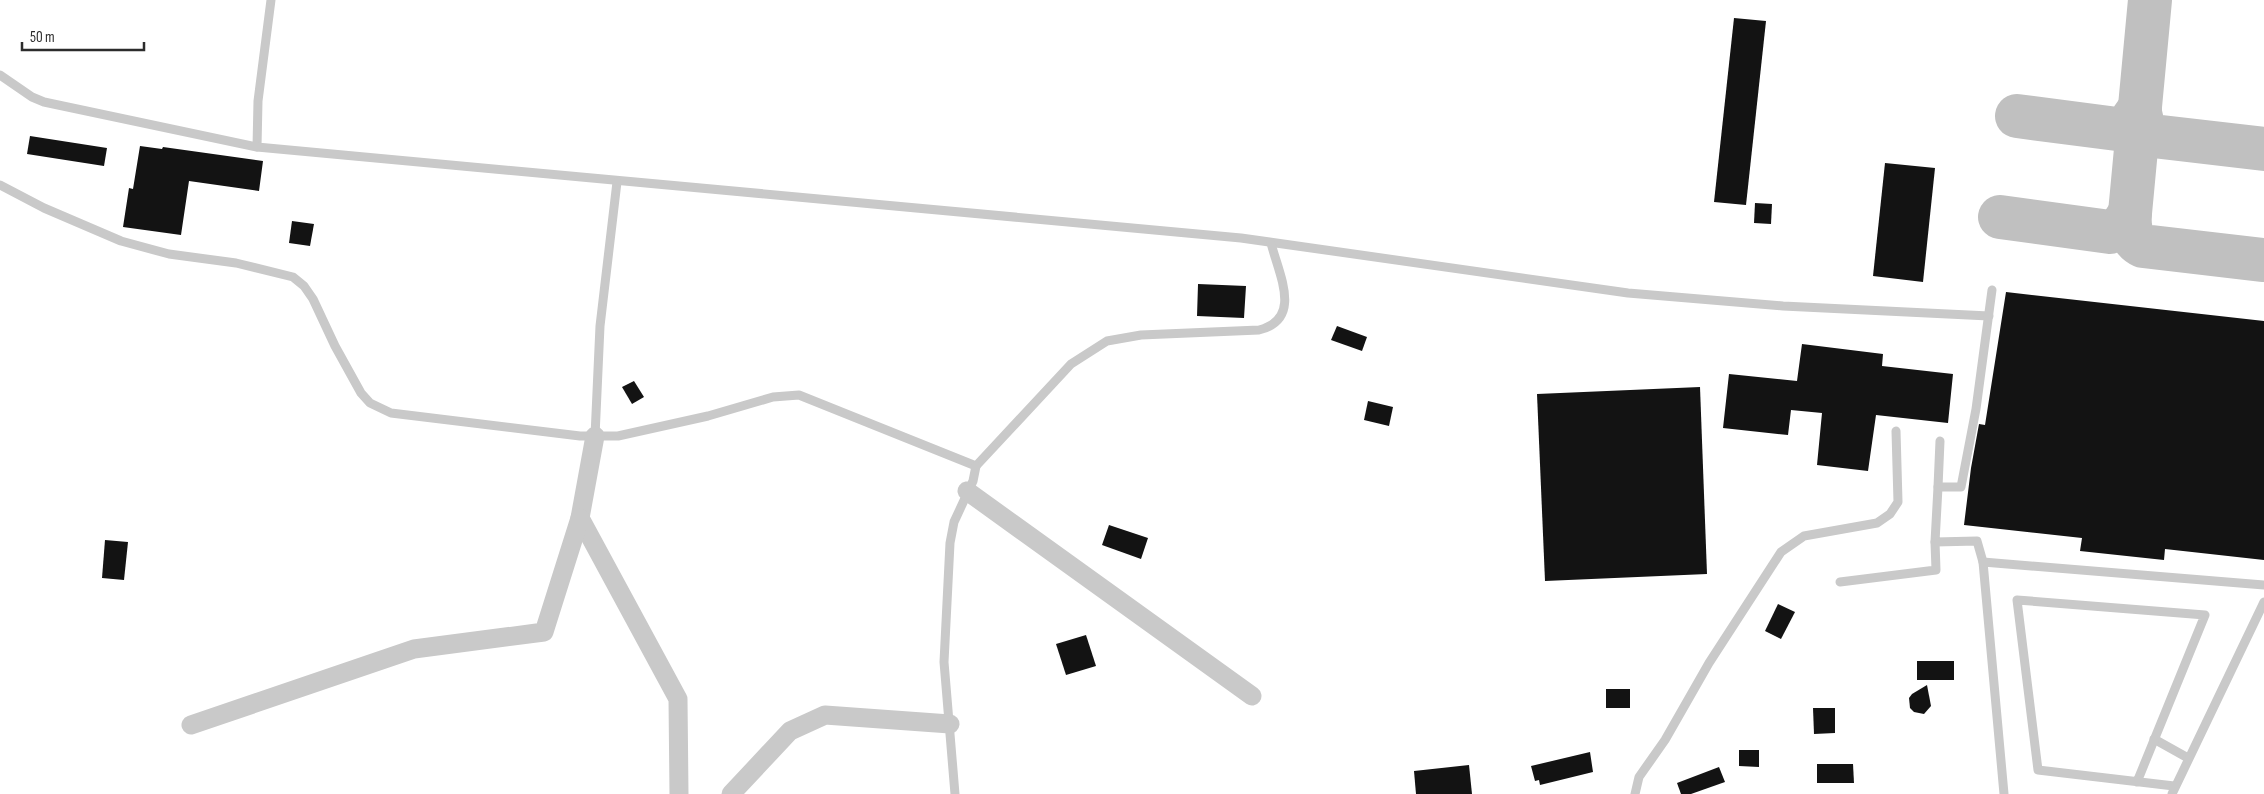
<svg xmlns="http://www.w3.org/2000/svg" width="2264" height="794" font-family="'Sofia Sans Condensed',sans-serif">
<rect width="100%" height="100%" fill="#fff"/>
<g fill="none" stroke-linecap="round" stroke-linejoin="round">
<g stroke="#c0c0c0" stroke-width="44">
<path d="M2140,113L2143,126L2153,136L2264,149"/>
<path d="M2017,116L2117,129L2128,125L2140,108"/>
<path d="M2130,213L2150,0"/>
<path d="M2000,217L2110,232L2121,227L2130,213C2129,226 2130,240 2143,246L2262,260"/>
</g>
</g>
<g fill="#131313">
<path d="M1734,18L1766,21L1746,205L1714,202Z"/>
<path d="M30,136L107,148L104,166L27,154Z"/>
<path d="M140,146L162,149L163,147L263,161L259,191L189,181L181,235L123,227L129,188L133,189Z"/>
<path d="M1885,163L1935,168L1923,282L1873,276Z"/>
<path d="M1755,203L1772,204L1771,224L1754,223Z"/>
<path d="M292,221L314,224L310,246L289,243Z"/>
<path d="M1198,284L1246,286L1244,318L1197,316Z"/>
<path d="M2006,292L2264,321V560L2165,549L2164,560L2080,551L2082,538L1964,525L1971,468L1979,424L1985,425Z"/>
<path d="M1337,326L1367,337L1362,351L1331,340Z"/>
<path d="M1802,344L1883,354L1882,366L1953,374L1948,423L1876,415L1868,471L1817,465L1822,413L1791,410L1788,435L1723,428L1729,374L1797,381Z"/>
<path d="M634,381L644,397L632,404L622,387Z"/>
<path d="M1700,387L1707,574L1545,581L1537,394Z"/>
<path d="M1368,401L1393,407L1389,426L1364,420Z"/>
<path d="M1109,525L1148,538L1141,559L1102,545Z"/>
<path d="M105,540L128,542L124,580L102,578Z"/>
<path d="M1778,604L1795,612L1781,639L1765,631Z"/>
<path d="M1086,635L1096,666L1066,675L1056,644Z"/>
<rect x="1917" y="661" width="37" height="19"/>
<path d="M1927,685L1931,706L1924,714L1914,712L1910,708L1909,698L1912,694Z"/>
<rect x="1606" y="689" width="24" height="19"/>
<path d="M1813,708H1835V733L1814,734Z"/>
<path d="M1739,750H1759V767L1739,766Z"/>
<path d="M1590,752L1593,772L1540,785L1539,780L1535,781L1531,766Z"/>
<path d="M1817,764H1853L1854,783H1817Z"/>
<path d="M1469,765L1472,794H1416L1414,771Z"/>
<path d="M1719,767L1725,782L1691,794H1681L1677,783Z"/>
</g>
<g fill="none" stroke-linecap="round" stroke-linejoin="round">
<g stroke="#c9c9c9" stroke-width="9">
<path d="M271,0L258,101L257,147L1241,238L1628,293L1783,306L1989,316"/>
<path d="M0,75L32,97L44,102L257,147"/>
<path d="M0,185L44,208L121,241L169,254L236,263L293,277L304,286L313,299L335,346L361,393L370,403L391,413L580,436H618L708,416L773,397L799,395L976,466L1071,364L1107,341L1141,335L1259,330C1303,319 1279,275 1271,243"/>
<path d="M595,436L600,326L617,182"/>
<path d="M1938,487L1940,441"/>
<path d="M1983,562L1977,541L1935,542L1938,487H1961L1976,409L1992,290"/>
<path d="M1840,582L1936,570L1935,542"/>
<path d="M2154,739L2188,758"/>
<path d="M2137,782L2205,615L2017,600L2038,770L2174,786"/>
<path d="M955,794L944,662L950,543L954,522L973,481L976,466"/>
<path d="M1635,794L1639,777L1665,740L1709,663L1781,552L1804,536L1877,523L1890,514L1898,502L1896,431"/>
<path d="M2004,794L1983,562L2264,585"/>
<path d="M2172,794L2264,602"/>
</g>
<g stroke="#c9c9c9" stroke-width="19">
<path d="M595,436L580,518L678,699L679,794"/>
<path d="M967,491L1252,696"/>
<path d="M191,725L414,649L544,632L580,518"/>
<path d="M731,794L790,731L825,715L950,724"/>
</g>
</g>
<path d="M22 42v8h122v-8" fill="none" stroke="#2c2c2c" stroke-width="2.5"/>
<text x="30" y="42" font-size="15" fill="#2c2c2c" stroke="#ffffff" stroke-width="4" paint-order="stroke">50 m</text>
</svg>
